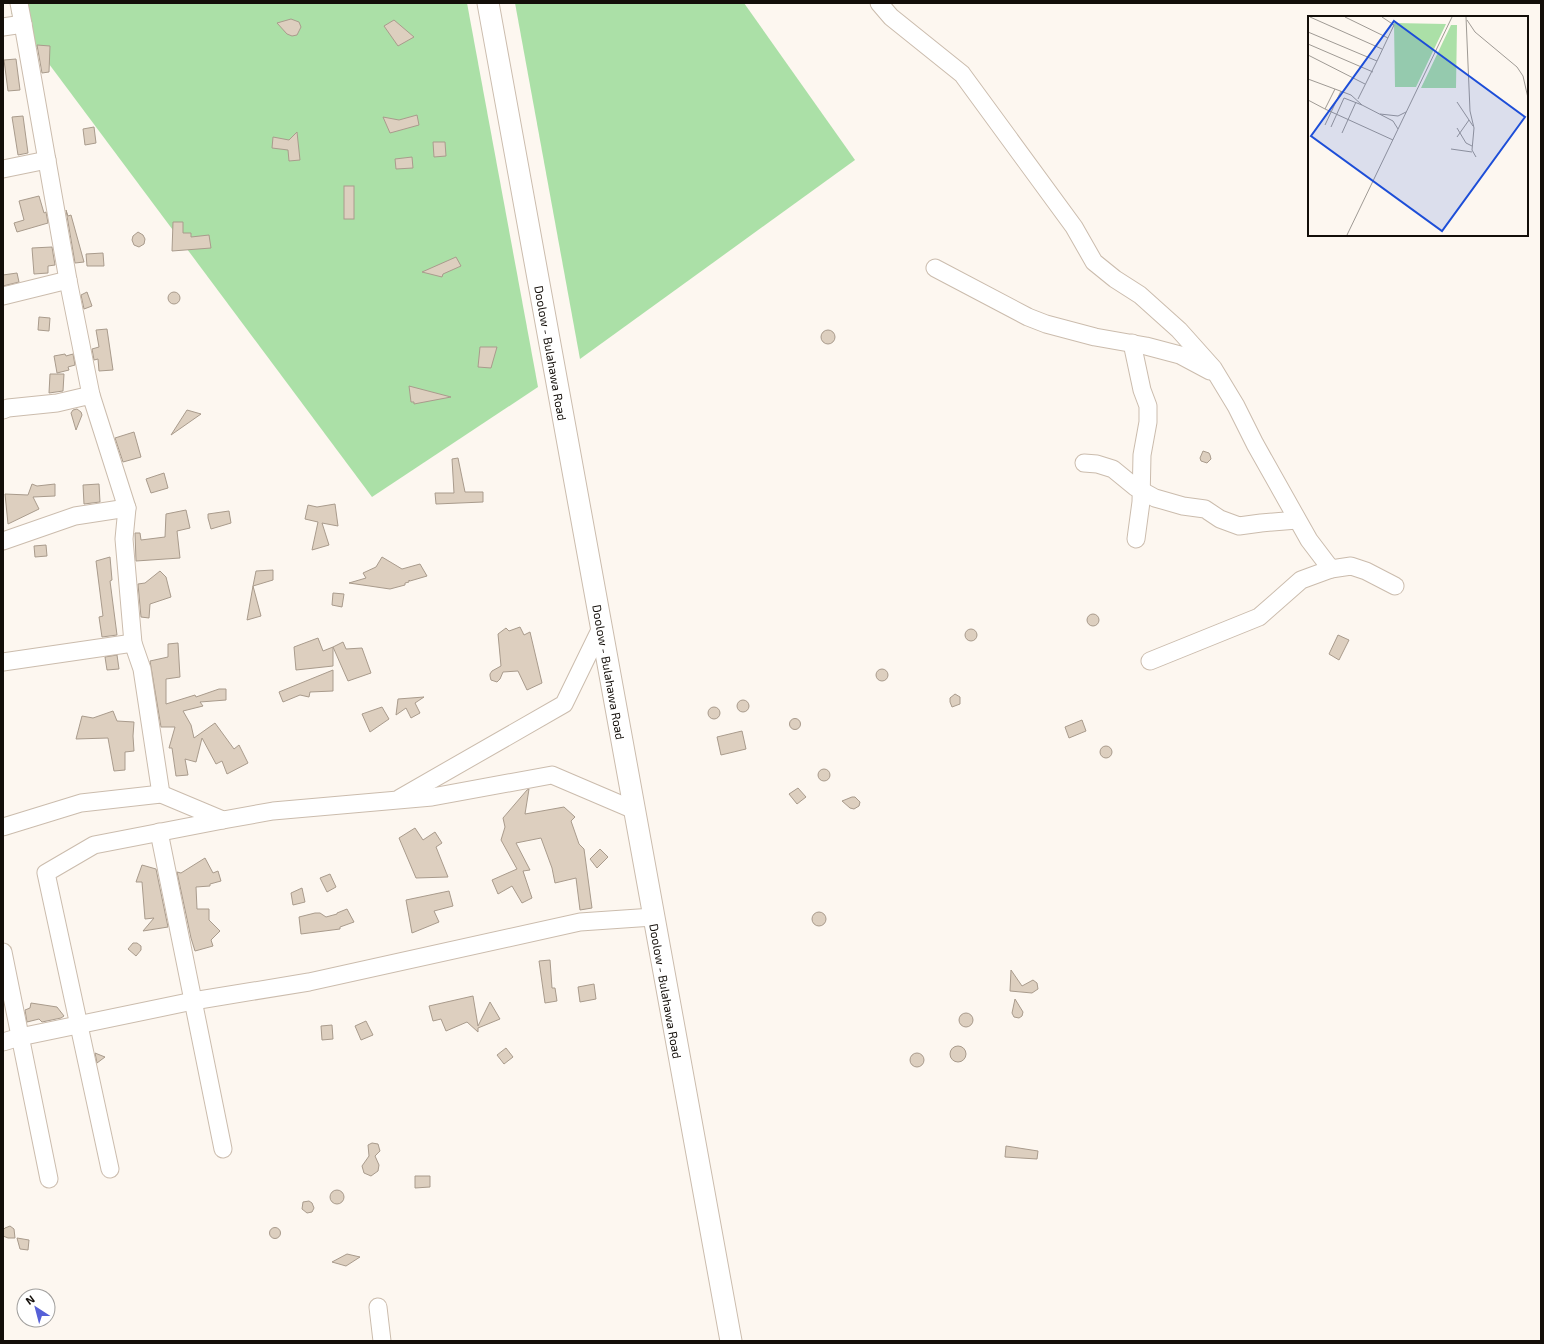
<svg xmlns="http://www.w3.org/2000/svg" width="1544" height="1344" font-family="'Exo 2',sans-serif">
<rect width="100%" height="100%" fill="#fdf7f0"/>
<g fill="#abe0a7">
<path d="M26,3H467L538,387L372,497L11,13Z"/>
<path d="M515,3H744L855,160L580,359Z"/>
</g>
<g fill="#ddcfbf" stroke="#a99b8c">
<path d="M291,19L299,22L301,27L297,35L292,36L287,34L277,23Z"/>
<path d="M394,20L414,37L398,46L384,26Z"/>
<path d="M37,45L50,46L49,72L42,73Z"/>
<path d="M16,59L20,90L8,91L4,60Z"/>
<path d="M417,115L419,125L390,133L383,117L399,120Z"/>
<path d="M23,116L28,153L18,155L12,117Z"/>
<path d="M94,127L96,143L85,145L83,129Z"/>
<path d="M297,132L300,160L289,161L288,150L272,148L273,137L289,140Z"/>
<path d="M433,142H445L446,156L434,157Z"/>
<path d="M412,157L413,168L396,169L395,159Z"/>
<rect x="344" y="186" width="10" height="33"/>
<path d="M39,196L44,213L46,212L48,223L17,232L14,223L24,220L19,201Z"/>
<path d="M66,210L68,216L71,215L84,262L75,263Z"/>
<path d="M173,222H183V233H191V237L209,235L211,248L172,251Z"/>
<path d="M138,232L143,235L145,239L144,244L139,247L134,245L132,240L133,236Z"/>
<path d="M52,247L55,265L48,266V273L34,274L32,248Z"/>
<path d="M103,253L104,266H87L86,254Z"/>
<path d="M456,257L461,266L443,274L442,277L422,272Z"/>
<path d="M17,273L19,282L3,286V275Z"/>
<circle cx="174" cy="298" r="6"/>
<path d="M87,292L92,306L84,309L81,295Z"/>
<path d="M39,317L50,318L49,331L38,330Z"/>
<path d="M107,329L113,370L99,371L98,359L94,360L92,349L99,347L96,330Z"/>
<circle cx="828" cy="337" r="7"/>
<path d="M480,347H497L491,368L478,367Z"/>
<path d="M65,354L66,356L73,354L75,365L68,367L69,370L57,373L54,356Z"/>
<path d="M50,374H64L63,391L49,393Z"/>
<path d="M409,386L451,397L414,404V402H411Z"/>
<path d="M77,409L81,412L82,415L76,430L71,413L73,410Z"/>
<path d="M187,410L201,414L171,435Z"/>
<path d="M134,432L141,457L123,462L115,438Z"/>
<path d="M1203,451L1209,453L1210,455L1211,459L1207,463L1201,461L1200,458Z"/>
<path d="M458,458L465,492H483V502L436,504L435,493H454L452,459Z"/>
<path d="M164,473L168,488L151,493L146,479Z"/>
<path d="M32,484L37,486L55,484V496L33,497L39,509L8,524L5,494L28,495Z"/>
<path d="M99,484L100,502L84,504L83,485Z"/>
<path d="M335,504L338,526L322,523L329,545L312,550L318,522L305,519L308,505L317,507Z"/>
<path d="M186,510L190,528L177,531L180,558L136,561L135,533H140L141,540L165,537L166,514Z"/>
<path d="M229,511L231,523L211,529L208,518V514Z"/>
<path d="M46,545L47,556L35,557L34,546Z"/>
<path d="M110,557L112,580L110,581L117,635L102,637L99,617L103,616L96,561Z"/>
<path d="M382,557L402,569L420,564L427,576L410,581L409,580V582L405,583V585L390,589L349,583L366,578L363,573L376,567Z"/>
<path d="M273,570V580L253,586L256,571Z"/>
<path d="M160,571L166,577L171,597L150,604L149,618L141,617L138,584L145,583Z"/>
<path d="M253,586L261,616L247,620Z"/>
<path d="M333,593L344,594L342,607L332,605Z"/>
<circle cx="1093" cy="620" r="6"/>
<path d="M520,627L524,635L530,632L542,683L527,690L518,671L503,672L500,679L497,682L491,680L490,676V674L492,671L501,666L498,634L506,628L509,631Z"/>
<circle cx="971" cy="635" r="6"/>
<path d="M1338,635L1349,640L1339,660L1329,654Z"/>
<path d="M318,638L323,651L333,647V666L296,670L294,647Z"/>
<path d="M343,642L346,649L362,648L371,673L348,681L333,647Z"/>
<path d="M178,643L180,677L166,679V704L195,695L196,697L219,689H226V700L200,702L203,706L183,711L191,725L194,738L215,723L234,749L239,745L248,763L227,774L222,761L216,764L202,738L196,762L185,759L188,775L176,776L172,748H169L175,727H161L150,661L168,657V644Z"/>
<path d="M117,655L119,669L107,670L105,657Z"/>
<circle cx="882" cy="675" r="6"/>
<path d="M333,670V691L310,692L309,697L300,695L283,702L279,692Z"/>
<path d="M955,694L960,697V704L952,707L950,702V698Z"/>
<path d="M424,697L415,703L420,713L411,718L406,708L396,715L398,699Z"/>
<circle cx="743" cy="706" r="6"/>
<circle cx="714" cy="713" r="6"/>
<path d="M382,707L389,719L370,732L362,714Z"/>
<path d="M113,711L117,721L134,722L133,736L134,751L125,752V770L114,771L108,738L76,739L82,716L93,718Z"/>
<circle cx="795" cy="724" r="5.5"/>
<path d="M1082,720L1086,731L1069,738L1065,727Z"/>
<path d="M742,731L746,749L721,755L717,737Z"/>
<circle cx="1106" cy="752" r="6"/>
<circle cx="824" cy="775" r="6"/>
<path d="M798,788L806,797L797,804L789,794Z"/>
<path d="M529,789L525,814L564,807L575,817L571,821L579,844L584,849L592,908L580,910L576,878L555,883L552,868L541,838L516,843L530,870L523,871L532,898L522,903L512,886L498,894L492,880L517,869L501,840L505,827L503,818L527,790Z"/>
<path d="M852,797H855L860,802L859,806L854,809L850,808L842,801Z"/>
<path d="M415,828L423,840L435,832L442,843L436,847L448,877L416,878L399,838Z"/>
<path d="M600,849L608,857L597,868L590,859Z"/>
<path d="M205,858L213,873L218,871L221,881L210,884V886L196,887L197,909H209V920L220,931L211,940L213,946L195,951L191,938L177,872L181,873Z"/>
<path d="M142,865L156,869L168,927L143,931L154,918L145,919L142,882H136Z"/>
<path d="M330,874L336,887L327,892L320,878Z"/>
<path d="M302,888L305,902L293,905L291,893Z"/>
<path d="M449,891L453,906L434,911L439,922L412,933L406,900Z"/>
<path d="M347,909L354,922L340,927V929L301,934L299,917L315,913H320L326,917L337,914V913Z"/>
<circle cx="819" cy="919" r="7"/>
<path d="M133,943H137L141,946V950L136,956L128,949Z"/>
<path d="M550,960L552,988H555L557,1001L545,1003L539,961Z"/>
<path d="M1011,970L1022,986L1033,980L1037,983L1038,989L1032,993L1010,991Z"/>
<path d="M594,984L596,999L580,1002L578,987Z"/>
<path d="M473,996L478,1026L490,1002L500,1019L478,1028V1032L467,1022L446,1031L441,1019L433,1021L429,1006Z"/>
<path d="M1015,999L1023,1012L1022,1016L1019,1018L1014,1017L1012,1013Z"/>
<path d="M31,1003L57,1007L64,1016L61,1018L42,1022L39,1019L27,1022L25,1010L30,1008Z"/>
<circle cx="966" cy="1020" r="7"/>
<path d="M366,1021L373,1035L361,1040L355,1026Z"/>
<path d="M332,1025L333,1039L322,1040L321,1026Z"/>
<circle cx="958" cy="1054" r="8"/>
<path d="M506,1048L513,1057L504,1064L497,1055Z"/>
<path d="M95,1053L105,1057L97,1063Z"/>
<circle cx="917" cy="1060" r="7"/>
<path d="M372,1143L378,1144L380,1151L375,1156L379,1165L378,1171L371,1176L364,1173L362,1166L369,1156L368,1145Z"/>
<path d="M1006,1146L1038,1151L1037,1159L1005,1157Z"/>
<path d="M415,1176H430V1187L415,1188Z"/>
<circle cx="337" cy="1197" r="7"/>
<path d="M309,1201L312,1203L314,1208L312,1212L307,1213L302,1209L303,1202Z"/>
<path d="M10,1226L14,1229L15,1238H8L3,1236V1230L5,1228Z"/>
<circle cx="275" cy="1233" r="5.5"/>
<path d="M17,1238L29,1240L28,1250L20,1249Z"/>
<path d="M347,1254L360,1257L346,1266L332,1262Z"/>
</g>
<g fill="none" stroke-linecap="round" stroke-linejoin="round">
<g stroke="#cbbcad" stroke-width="19">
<g id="minor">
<path d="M19,3L23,24"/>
<path d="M879,3L891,17L962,74L1074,227L1094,262L1115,279L1140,295L1179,330L1213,368L1236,406L1255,444L1309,540L1331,569L1351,566L1366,571L1395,586"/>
<path d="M3,27L23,24L68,280L91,395"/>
<path d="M3,169L47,160"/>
<path d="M935,268L1028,317L1046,324L1095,337L1146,346L1180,355L1210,371"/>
<path d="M3,296L68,280"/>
<path d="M1132,343L1142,390L1148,406V422L1142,455L1141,502L1136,539"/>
<path d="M3,410L8,408L57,403L91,395L127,508L124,539L133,643L142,669L161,794"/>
<path d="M1084,463L1097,464L1113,469L1135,487L1155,498L1183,506L1205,509L1220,519L1239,526L1261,523L1297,520"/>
<path d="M3,541L75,516L127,508"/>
<path d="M1150,661L1259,617L1301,580L1331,569"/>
<path d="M3,662L133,643"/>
<path d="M400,798L564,704L601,628"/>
<path d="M3,827L81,803L161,794L223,820L273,811L432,797L552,775L634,810"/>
<path d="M159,832L223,1149"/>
<path d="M3,952L49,1179"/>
<path d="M3,1042L20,1037L193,1001L309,982L580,922L653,917"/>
<path d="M110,1169L46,873L94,845L223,820"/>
<path d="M378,1307L382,1341"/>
</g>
</g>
<g stroke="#cbbcad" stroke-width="23">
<path id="major" d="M488,3L731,1341"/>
</g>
<use href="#minor" stroke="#fff" stroke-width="17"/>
<use href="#major" stroke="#fff" stroke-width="21"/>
</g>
<g text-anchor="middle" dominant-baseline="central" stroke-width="3" stroke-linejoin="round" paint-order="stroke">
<g font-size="12" fill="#130e09" stroke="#fff">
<text transform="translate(551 353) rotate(80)">Doolow - Bulahawa Road</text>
<text transform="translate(609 672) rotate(80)">Doolow - Bulahawa Road</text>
<text transform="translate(666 991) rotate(80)">Doolow - Bulahawa Road</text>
</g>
</g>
<g transform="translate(1308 16)">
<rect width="220" height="220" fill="#fdf7f0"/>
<path d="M86,7L138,8L108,71H87ZM143,9H149L148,72H113Z" fill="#abe0a7"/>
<path fill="none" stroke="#9f9a94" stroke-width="1" d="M2,1L74,33M37,1L80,22M158,1L162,95L166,112L164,134L168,141M159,4L167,16L209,51L215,60L220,82M0,16L69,45L50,83M0,28L65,56M0,39L57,68M69,45L86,9L74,1M0,63L43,79L54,89L85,105L90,113M27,73L17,93L85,124M0,84L17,93M149,86L165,110M72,98L90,100L98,96M17,109L33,75M23,111L36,82L54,89M149,112L158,127L164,130M34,117L48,86M149,121L161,104M143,133L164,136M39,219L144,1"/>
<path fill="#1d4ed8" fill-opacity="0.15" stroke="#1d4ed8" stroke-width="2" d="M86,5L217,101L134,215L3,120Z"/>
<rect width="220" height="220" fill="none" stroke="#130e09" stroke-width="2"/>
</g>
<rect width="1544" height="1344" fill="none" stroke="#130e09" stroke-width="8"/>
<g transform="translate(36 1308) rotate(324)"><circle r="19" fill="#ffffff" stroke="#a19f9d"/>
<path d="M0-3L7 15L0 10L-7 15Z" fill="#5660d7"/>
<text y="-6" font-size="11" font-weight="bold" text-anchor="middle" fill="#130e09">N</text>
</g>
</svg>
